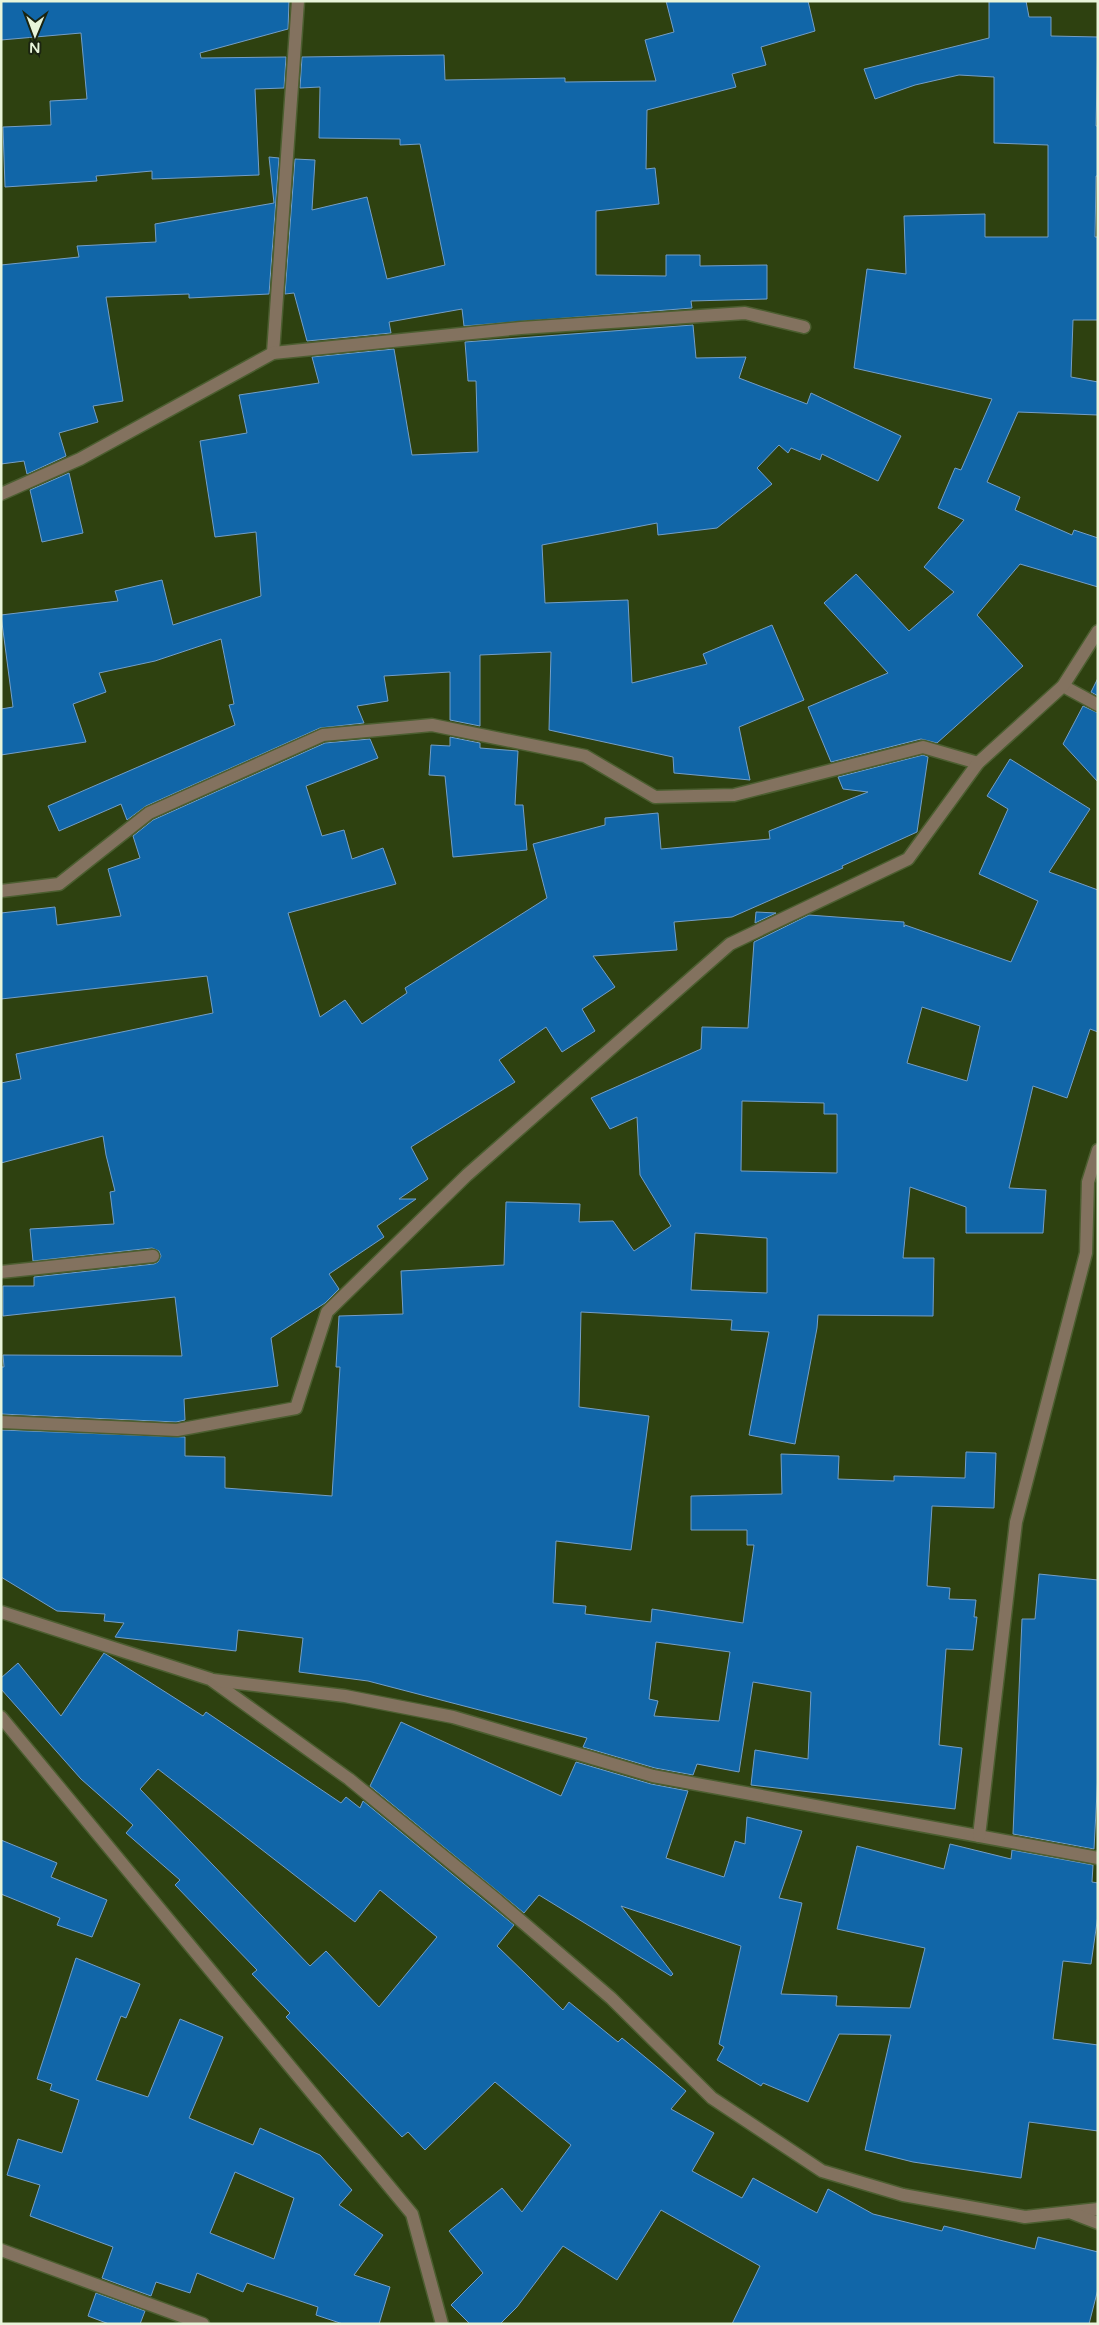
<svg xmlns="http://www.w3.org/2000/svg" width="1099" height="2325" font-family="'Varela Round',sans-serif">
<rect width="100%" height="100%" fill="#2e4110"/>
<g fill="#1166a8" stroke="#739ec7" fill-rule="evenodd">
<path d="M1,1H289L288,29L200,53L201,58L286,57L284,88L255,89L259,175L152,179V171L96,176L97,181L5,187L3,127L51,125L50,101L87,99L81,33L1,40Z"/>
<path d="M666,1H808L815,31L761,47L766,65L732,74L736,87L647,110L646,169L655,168L659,204L596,211V275L666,276V255H700V266L767,265V299L691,301L692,308L464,326L462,309L389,322L391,333L307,341L294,293L285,294L295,159L315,160L312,210L367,197L387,279L445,265L420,144L400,145V139L319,138L320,87L300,88L302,57L444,55L445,80L565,78V82L656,81L645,40L674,32Z"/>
<path d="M989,1H1026L1029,17H1051V36L1098,37L1096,126H1098V176H1096L1095,237H1098V320H1073L1071,377L1098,382V415L1018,412L987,482L1020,497L1015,510L1072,535L1074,530L1098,538V587L1020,564L977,615L1023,666L937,743L921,739L831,762L808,707L888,673L824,603L856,574L909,631L954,592L924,567L964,520L938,508L955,468L961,470L992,399L854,368L867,269L906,274L904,216L985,214V237H1048V145L994,143V77L959,75L915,85L875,99L864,69L989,38Z"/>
<path d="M269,157L279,158L269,294L189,298V294L106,297L123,401L93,406L98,422L59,433L66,456L27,474L24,461L1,464V265L79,257L77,246L156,242L155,224L274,203Z"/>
<path d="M693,325L696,358L746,357L739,378L807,404L811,393L901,436L878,481L822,454L820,460L791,448L788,453L779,445L757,468L772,484L717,528L658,535L657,523L542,545L545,603L628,600L632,683L707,664L703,654L772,625L804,700L739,727L750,780L674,773L673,757L549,730L551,652L480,655V726L450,720V672L384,676L388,701L357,706L364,723L320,728L146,806L127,820L121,804L59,831L48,806L235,725L229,705L234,704L221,639L155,661L99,673L106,692L73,704L86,742L1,755V709L13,707L1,615L118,601L115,591L162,580L173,625L261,596L256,532L215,537L200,441L247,433L239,395L319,383L312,357L394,349L412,455L478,452L476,381H468L465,342Z"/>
<path d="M69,473L83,533L42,542L30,490Z"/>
<path d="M1098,678V696L1091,692Z"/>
<path d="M1083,706L1098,713V782L1063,744Z"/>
<path d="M450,737L480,743V748L518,751L515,805H523L527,850L453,857L445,776L429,775L431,745L450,746Z"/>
<path d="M370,739L378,758L306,786L322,836L344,830L352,859L383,848L396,884L288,913L320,1017L345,1000L362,1024L407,993L405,988L547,898L533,844L605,825V818L658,813L661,849L770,839L769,831L868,792L843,789L838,777L923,755L928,757L917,832L842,866L843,868L732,917L674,922L677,950L593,956L615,987L582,1009L595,1031L562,1052L546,1027L499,1060L515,1082L411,1147L428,1179L399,1199H416L377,1226L384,1237L329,1274L339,1289L325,1303L271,1338L278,1386L184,1399L185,1420L176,1422L1,1414V1367H4L3,1355L182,1356L175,1297L3,1316V1286H34V1277L154,1264L158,1262L161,1256L159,1251L152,1248L33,1261L30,1229L114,1224L110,1192L115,1191L106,1155L103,1136L1,1163V1083L21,1079L16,1054L213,1013L207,976L1,999V913L55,907L57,925L121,916L108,869L140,858L133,836L153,820L325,743Z"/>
<path d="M1010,759L1090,809L1049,872L1098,890V1032L1090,1029L1067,1098L1033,1086L1009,1188L1046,1190L1043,1233H966V1207L910,1187L903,1258H934L933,1316L818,1315L817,1328L795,1444L749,1435L769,1332L731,1330L732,1320L581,1312L579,1407L649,1416L631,1550L556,1541L553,1603L586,1606L585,1614L651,1622L652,1609L743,1623L754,1545H747V1530H691V1496L782,1494L781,1454L839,1456L838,1479L894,1481V1476L965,1478L966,1452L996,1453L994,1508L932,1506L927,1586L950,1588L949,1599L976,1600L974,1617H977L973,1650L946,1649L939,1745L962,1748L955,1809L751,1785L755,1750L808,1759L811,1692L753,1682L739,1772L697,1764L693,1775L655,1768L583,1747L587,1738L368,1681L299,1672L303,1638L238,1630L236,1651L115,1637L124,1623L104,1621L105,1614L57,1611L1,1577V1430L185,1437V1456L225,1457V1488L332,1496L340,1367H336L339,1316L403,1314L401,1271L504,1265L506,1202L580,1204L579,1222L613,1221L634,1251L671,1226L640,1175L637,1117L610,1129L591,1098L701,1049L702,1027L748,1028L754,942L809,915L904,922V927L905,925L1011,962L1038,901L979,874L1008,809L987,796ZM922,1007L980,1026L967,1081L907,1063ZM742,1101L824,1103V1114H837V1173L741,1171ZM695,1233L767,1238V1293L691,1290ZM656,1642L730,1652L719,1721L654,1716L658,1701L649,1699Z"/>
<path d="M756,912L776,913L755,923Z"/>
<path d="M1039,1574L1098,1580V1773L1094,1849L1013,1834L1022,1619H1035Z"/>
<path d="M104,1653L203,1716L206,1712L341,1803L346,1797L360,1808L363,1801L514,1925L497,1946L563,2010L569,2002L618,2042L622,2038L686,2091L671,2109L714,2133L692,2171L742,2198L753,2178L817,2213L828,2189L873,2214L942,2231L944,2226L1035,2249L1038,2237L1098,2252V2289L1089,2324H732L760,2266L661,2210L617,2280L563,2246L517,2307L500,2324H470L451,2305L483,2273L449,2231L502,2188L522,2212L571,2145L495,2082L425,2150L408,2132L402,2137L286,2017L290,2013L252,1974L257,1970L175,1885L180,1880L126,1833L133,1825L81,1779L1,1689V1678L18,1663L61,1716ZM158,1769L355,1922L380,1890L437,1937L379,2007L326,1951L310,1966L140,1789Z"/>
<path d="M401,1722L561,1796L576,1762L651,1784L688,1791L666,1858L724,1877L735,1841L745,1844L747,1817L802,1831L779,1898L802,1903L781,1994L837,1996L836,2006L910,2008L925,1948L837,1929L857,1846L944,1869L950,1844L1011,1859L1012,1850L1093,1865L1092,1882L1098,1883V1915L1091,1964L1063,1961L1053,2039L1098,2045V2131L1029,2122L1021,2178L913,2162L865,2150L891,2035L839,2034L808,2102L763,2083L761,2086L717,2060L724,2047L719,2044L741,1946L621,1906L673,1974L671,1976L539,1895L524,1913L370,1786Z"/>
<path d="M1,1840L57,1863L51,1877L107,1900L92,1937L57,1925L60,1918L1,1894Z"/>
<path d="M76,1958L140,1984L126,2018L121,2016L96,2080L148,2097L180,2019L223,2037L189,2118L253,2145L260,2128L320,2155L352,2190L339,2205L383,2235L354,2275L390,2287L379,2324H343L316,2315L318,2307L247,2283L243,2292L197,2273L190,2293L156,2282L151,2296L102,2278L113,2247L30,2216L40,2185L7,2175L18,2139L62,2153L79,2100L50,2090L52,2084L37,2079ZM235,2172L294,2198L274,2259L210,2233Z"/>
<path d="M96,2293L145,2311L140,2324H109L88,2316Z"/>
</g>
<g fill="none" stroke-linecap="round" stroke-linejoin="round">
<g stroke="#4c5e30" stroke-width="15">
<g id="minor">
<path d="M273,353L298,1"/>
<path d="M1,494L80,459L273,353L521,328L745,313L804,327"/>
<path d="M1063,686L1098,705"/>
<path d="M1,891L59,884L149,813L323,735L432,725L585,756L655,797L734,795L923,747L978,763"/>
<path d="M1,1272L153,1256"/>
<path d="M1,1422L177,1430L296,1408L327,1312L467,1175L730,944L908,859L978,763L1063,686L1098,631"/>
<path d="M1,1612L210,1679L349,1779L498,1901L611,1998L712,2098L822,2171L903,2195L1025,2217L1098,2209"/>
<path d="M213,1680L345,1696L453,1717L653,1776L1098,1858"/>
<path d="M1,1717L412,2214L442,2324"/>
<path d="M979,1836L1016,1522L1086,1253L1088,1182L1098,1150"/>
<path d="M1072,2213L1098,2223"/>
<path d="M1,2250L203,2324"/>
</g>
</g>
<use href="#minor" stroke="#83725f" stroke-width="12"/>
</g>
<rect width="1099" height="2325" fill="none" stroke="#e8f5da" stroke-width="5"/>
<g transform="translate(35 35) rotate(181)" stroke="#1b2410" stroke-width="4" paint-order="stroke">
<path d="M0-4L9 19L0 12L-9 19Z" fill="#e8f5da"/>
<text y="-8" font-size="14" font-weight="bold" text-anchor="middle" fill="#e8f5da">N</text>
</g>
</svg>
